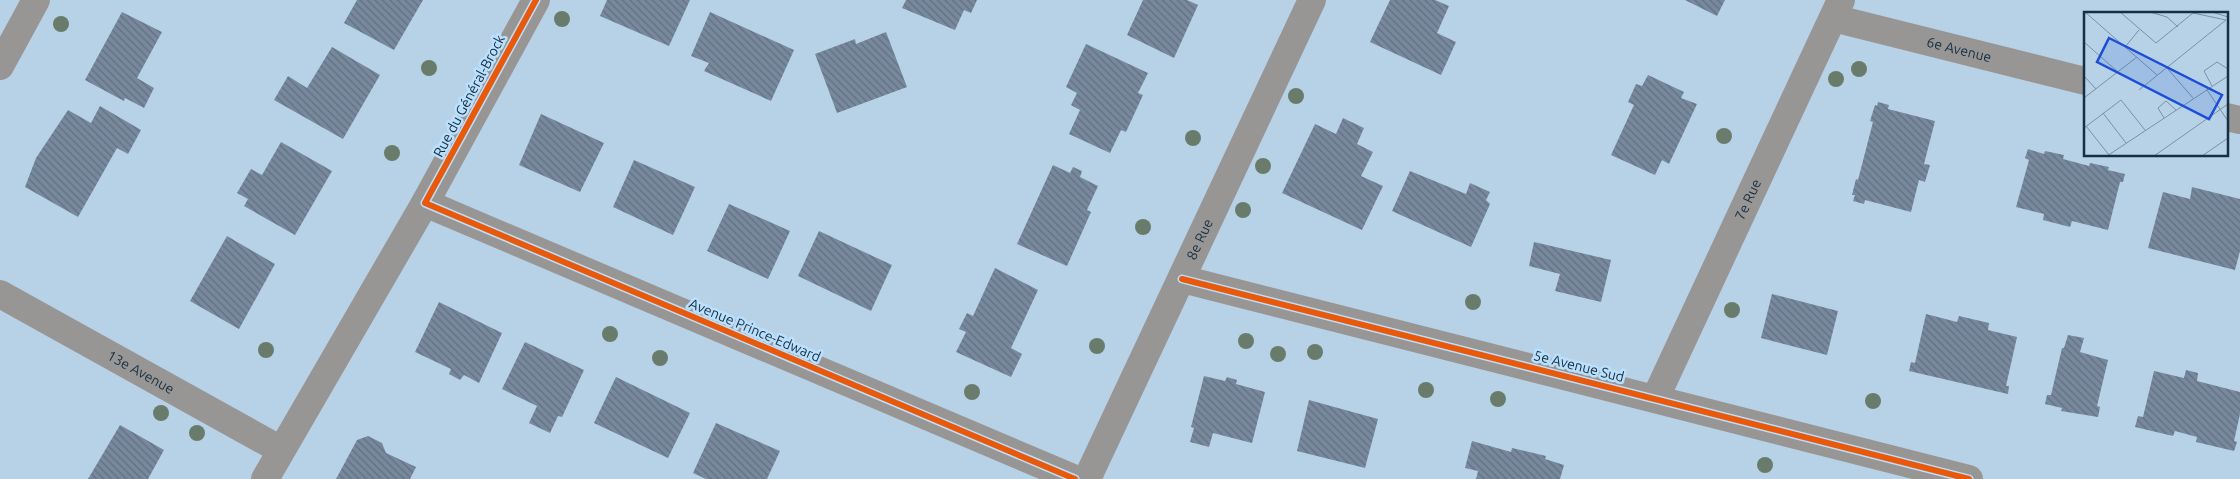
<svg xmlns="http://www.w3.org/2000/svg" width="2240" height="479" font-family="Ubuntu,sans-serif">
<defs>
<pattern id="building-back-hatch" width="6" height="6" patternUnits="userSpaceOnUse" patternTransform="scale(1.25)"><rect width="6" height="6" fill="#78899d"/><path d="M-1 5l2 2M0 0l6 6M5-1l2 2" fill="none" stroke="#617082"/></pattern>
</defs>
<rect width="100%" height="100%" fill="#b7d2e7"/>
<g fill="url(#building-back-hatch)">
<path d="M357,0H423L394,50L344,23Z"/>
<path d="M607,0H690L669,46L600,16Z"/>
<path d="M906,0H977L971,13L964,10L955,30L902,8Z"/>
<path d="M1143,0H1187L1198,5L1174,58L1127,35Z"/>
<path d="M1390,0H1435L1449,6L1437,33L1456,42L1441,75L1370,42Z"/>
<path d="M1685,0H1725L1717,16Z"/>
<path d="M122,12L162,32L137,78L154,88L144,108L125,98L124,101L85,80Z"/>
<path d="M710,12L794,50L771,101L704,71L709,63L691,56Z"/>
<path d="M886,32L907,87L837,113L815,54L855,39L856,44Z"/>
<path d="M1086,44L1148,73L1138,93L1143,95L1126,132L1121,130L1110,153L1069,134L1080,110L1071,105L1077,93L1066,87Z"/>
<path d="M332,47L380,75L343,139L274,100L288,76L307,88Z"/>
<path d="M1648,75L1684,92L1681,98L1697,104L1669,164L1662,160L1655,175L1611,155L1634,105L1628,102L1636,84L1642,86Z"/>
<path d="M1878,102L1889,105L1888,109L1935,121L1924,164L1930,165L1925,182L1919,180L1911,212L1865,200L1864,204L1853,201L1855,195H1852L1856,179L1858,180L1873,122L1870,121L1875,105L1877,106Z"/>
<path d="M100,106L141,130L128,154L117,148L78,217L25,187L36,158L68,110L91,123Z"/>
<path d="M541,114L604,143L580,192L519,165Z"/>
<path d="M1343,118L1364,128L1357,144L1373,152L1361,176L1383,186L1362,230L1282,193L1315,124L1336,134Z"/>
<path d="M281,142L332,171L295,235L244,206L248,199L237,193L251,169L262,175Z"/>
<path d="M2028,149L2044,154L2045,151L2064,155L2063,159L2089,166L2090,163L2109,167L2108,170L2125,174L2123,182H2120L2108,230L2072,221L2070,227L2043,220L2044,214L2016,207L2029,160L2025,158Z"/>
<path d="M634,160L695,187L673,235L613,207Z"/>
<path d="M1053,165L1070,173L1073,167L1082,171L1080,177L1098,186L1087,210L1091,212L1067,266L1017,244Z"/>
<path d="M1410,171L1466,194L1470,183L1490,192L1486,200L1490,204L1471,247L1392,211Z"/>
<path d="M2192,187L2240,199V251L2235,270L2148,248L2163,192L2190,199Z"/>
<path d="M729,204L790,231L768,279L707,251Z"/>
<path d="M819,231L892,265L871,311L798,276Z"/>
<path d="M227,236L275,264L239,329L190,301Z"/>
<path d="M1534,242L1611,260L1601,302L1555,291L1560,274L1529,266Z"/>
<path d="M995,268L1038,290L1011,348L1022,354L1011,377L956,352L966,332L959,329L967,313L973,316Z"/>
<path d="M1772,294L1838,311L1827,355L1761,338Z"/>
<path d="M439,302L502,333L479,383L464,375L460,380L449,374L451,369L415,352Z"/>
<path d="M1926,314L1957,322L1959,316L1989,323L1988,330L2017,337L2006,386H2009L2008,394L1909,371L1911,362L1915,363Z"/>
<path d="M2068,335L2084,338L2080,352L2108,360L2097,406L2100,407L2098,417L2061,411L2062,408L2045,404L2047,395H2051L2062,348H2064Z"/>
<path d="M525,342L584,370L562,417L558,416L550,433L529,423L537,406L502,389Z"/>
<path d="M2186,370L2198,373L2197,381L2240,392V414L2234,441L2237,442L2234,451L2196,442L2197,437L2175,431L2173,436L2135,427L2138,416L2143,417L2154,371L2184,378Z"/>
<path d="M1204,376L1225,381L1227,377L1237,380L1236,384L1265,392L1252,443L1213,433L1209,447L1190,442L1194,428L1191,427Z"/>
<path d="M616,377L690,413L668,458L594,423Z"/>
<path d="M1309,400L1378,419L1365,468L1297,451Z"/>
<path d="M716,423L780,451L767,479H706L693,473Z"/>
<path d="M120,425L164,450L148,479H88Z"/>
<path d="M368,436L382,443L386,453L416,467L410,479H336L357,440Z"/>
<path d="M1472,441L1511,452L1512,448L1546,456L1545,459L1564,465L1560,479H1476L1478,471L1465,468Z"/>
</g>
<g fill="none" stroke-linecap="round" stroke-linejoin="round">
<g stroke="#989695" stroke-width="28">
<path id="s1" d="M1833,18L2085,81"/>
<path d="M0,66L36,0"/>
<path d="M2226,117L2240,120"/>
<path d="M425,203L1075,479"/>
<path d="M1182,279L1969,479"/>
<path id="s2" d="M0,294L281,450"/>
<path id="s3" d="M1655,399L1841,0"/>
<path d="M265,479L425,203L536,0"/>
<path id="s4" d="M1087,479L1312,0"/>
</g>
<g stroke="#bbe0fd" stroke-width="9">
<g id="cycleway">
<path d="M536,0L425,203L1075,479"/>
<path d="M1182,279L1969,479"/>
</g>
</g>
<use href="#cycleway" stroke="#e8590c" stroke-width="6"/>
</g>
<g fill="#697c6c">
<circle cx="562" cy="19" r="8"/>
<circle cx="61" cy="24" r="8"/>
<circle cx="429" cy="68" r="8"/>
<circle cx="1859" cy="69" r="8"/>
<circle cx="1836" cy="79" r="8"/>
<circle cx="1296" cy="96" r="8"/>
<circle cx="1724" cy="136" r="8"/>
<circle cx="1193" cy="138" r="8"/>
<circle cx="392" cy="153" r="8"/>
<circle cx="1263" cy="166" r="8"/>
<circle cx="1243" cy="210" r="8"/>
<circle cx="1143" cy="227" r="8"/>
<circle cx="1473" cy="302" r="8"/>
<circle cx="1732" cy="310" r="8"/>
<circle cx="610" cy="334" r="8"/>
<circle cx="1246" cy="341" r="8"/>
<circle cx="1097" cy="346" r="8"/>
<circle cx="266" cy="350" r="8"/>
<circle cx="1315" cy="352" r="8"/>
<circle cx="1278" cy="354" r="8"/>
<circle cx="660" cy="358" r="8"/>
<circle cx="1426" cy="390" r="8"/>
<circle cx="972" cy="392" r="8"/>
<circle cx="1498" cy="399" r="8"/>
<circle cx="1873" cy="401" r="8"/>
<circle cx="161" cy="413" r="8"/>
<circle cx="197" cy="433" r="8"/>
<circle cx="1765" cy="465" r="8"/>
</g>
<g text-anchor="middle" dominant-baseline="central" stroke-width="5" stroke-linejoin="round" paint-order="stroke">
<g font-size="14" fill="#162f42" stroke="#bbe0fd">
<text stroke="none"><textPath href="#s1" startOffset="130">6e Avenue</textPath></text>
<text transform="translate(469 96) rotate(-62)">Rue du Général-Brock</text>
<text stroke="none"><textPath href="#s3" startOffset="220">7e Rue</textPath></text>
<text stroke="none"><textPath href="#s4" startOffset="265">8e Rue</textPath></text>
<text transform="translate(755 330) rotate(23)">Avenue Prince-Edward</text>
<text transform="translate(1579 366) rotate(14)">5e Avenue Sud</text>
<text stroke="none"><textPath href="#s2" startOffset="161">13e Avenue</textPath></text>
</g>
</g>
<g transform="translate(2084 12)">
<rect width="144" height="144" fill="#b7d2e7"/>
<path fill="none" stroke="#7791a5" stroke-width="1" d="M1,0L73,63M36,0L72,31L109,1L142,8M66,0L83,5L94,15M128,0L144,5M0,30L34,60M41,35L55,18M83,56L109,86M0,64L12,77M128,74L120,59L133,50L144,57M55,78L142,8M123,78L144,109M0,86L53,45M19,101L42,131M80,106L74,96L82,89L92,98M2,114L25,143M0,116L37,88L61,118M23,144L144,64M70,144L144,92M118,144L144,126"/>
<path fill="#1d4ed8" fill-opacity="0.15" stroke="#1d4ed8" stroke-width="2.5" d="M25,26L138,83L125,107L13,50Z"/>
<rect width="144" height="144" fill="none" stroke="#162f42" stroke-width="2.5"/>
</g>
</svg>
